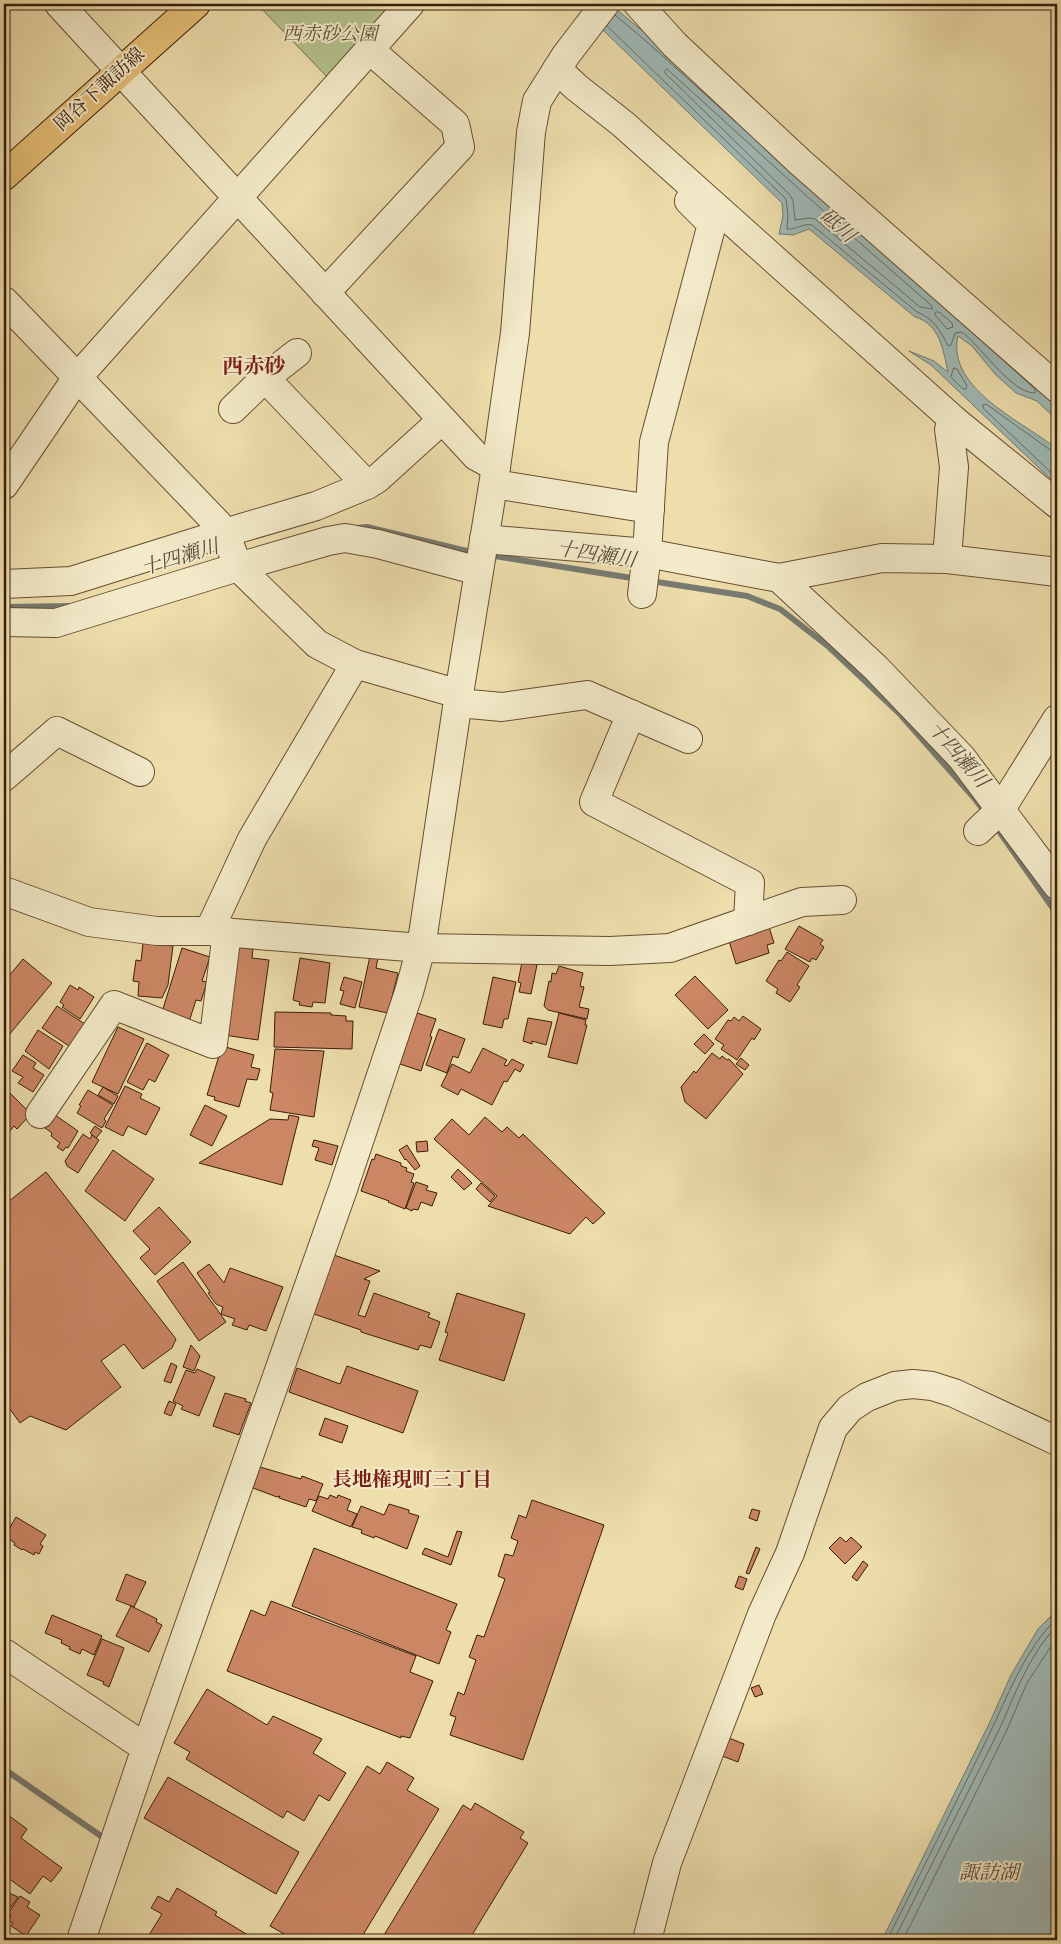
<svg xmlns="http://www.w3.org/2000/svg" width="1061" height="1944" font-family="'IM FELL English','Noto Serif JP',serif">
<rect width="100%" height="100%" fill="#eddeac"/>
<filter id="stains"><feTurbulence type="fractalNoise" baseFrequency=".004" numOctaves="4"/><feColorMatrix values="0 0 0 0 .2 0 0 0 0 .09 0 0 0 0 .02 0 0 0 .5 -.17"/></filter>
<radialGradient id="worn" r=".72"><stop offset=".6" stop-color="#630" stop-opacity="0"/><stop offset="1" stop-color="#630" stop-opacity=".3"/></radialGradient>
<path fill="#b4c28d" stroke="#77704c" d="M257,4H399L330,80Z"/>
<g fill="#9eb9b6" stroke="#767b71">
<path d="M576,4H610L651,38L1057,403V420L1037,401L1016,393L995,374L972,346L958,336C946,389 1024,422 1057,449V485L931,365L909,351L934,361L948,372C943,350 940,324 915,317L809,229L793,235L779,234L783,216L782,203Z"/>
<path d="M1057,1610V1940H882L989,1724L1011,1675L1038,1629Z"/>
</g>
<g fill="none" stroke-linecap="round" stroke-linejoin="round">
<g stroke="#6c6b60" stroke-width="1">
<path d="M615,15L647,42L749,134"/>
<path d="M607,26L786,199L788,216L787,229C796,230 803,223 812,225L917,312C933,318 941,331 948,346L951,345L955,333L962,332C982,347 1011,393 1035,393V389L1003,360"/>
<path d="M667,69L810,199L932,306V309L920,307L815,219L809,218L795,220L793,201L790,195L665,73V71Z"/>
<path d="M936,312H939L952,323L953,327L947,329L935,315Z"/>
<path d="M954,368L957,369L967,386L966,389H963L951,377Z"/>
<path d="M1057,453L1053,452L986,404L983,405V408L1057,478"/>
<path d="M887,1940C921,1873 954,1806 987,1739C1008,1696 1023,1652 1057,1618"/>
<path d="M894,1940C929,1871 963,1801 998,1732C1015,1696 1028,1655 1057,1626"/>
<path d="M903,1940L1006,1732L1027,1683L1057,1637"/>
</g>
<g stroke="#767b71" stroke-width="6">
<path d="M356,528L367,527L475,553"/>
<path d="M488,555L638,579"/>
<path d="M651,581L747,596L780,609L829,647L899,713L975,799L986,814"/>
<path d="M4,607L72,606"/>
<path d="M994,824L1057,914"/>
<path d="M4,1769L101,1836"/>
</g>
</g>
<g fill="#cb8664" stroke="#3a1d0a">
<path d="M799,926L823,940L820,944L824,947L816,960L812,958L810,962L785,949Z"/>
<path d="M769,927L774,943L767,945L769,953L736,964L729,941Z"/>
<path d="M143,943L173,946L168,985L162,998L138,996L139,982L133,981L136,960L141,961Z"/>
<path d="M236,947L253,949L252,958L269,960L258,1040L224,1035Z"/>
<path d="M182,948L210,957L202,981L207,982L201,1001L196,1000L188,1025L161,1015Z"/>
<path d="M787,952L809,966L797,985L800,987L790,1002L776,993L778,989L766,981L779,960L781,961Z"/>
<path d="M370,956L378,958L376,968L398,973L388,1013L359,1007Z"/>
<path d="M300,958L330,963L325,1003L313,1002L312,1007L299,1005L300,1002L293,1000Z"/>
<path d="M23,959L52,983L4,1041V982Z"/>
<path d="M522,962L537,965L531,994L519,992L521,983L518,982Z"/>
<path d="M559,966L583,973L580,986L584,987L579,1007L589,1009L587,1019L548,1010L544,1006L549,981L551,982L552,973L556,974Z"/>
<path d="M695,976L728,1010L708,1029L675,995Z"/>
<path d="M344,977L362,982L355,1008L340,1004L344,991L340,990Z"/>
<path d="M493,977L516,982L508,1019H504L502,1028L483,1024Z"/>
<path d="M70,985L78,990L79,987L94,997L80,1019L62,1007L64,1005L60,1002Z"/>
<path d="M57,1006L88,1026L72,1048L42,1028Z"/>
<path d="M275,1012L331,1013V1015L346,1016V1021H353L352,1049L274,1047Z"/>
<path d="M417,1013L436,1019L430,1036L432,1037L421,1071L400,1064Z"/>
<path d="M559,1013L586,1020L585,1025H587L577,1064L548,1057Z"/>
<path d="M743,1016L761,1029L754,1040L752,1038L737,1060L721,1049L724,1045L715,1039L728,1020L731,1021L734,1017L739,1021Z"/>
<path d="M528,1018L552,1022L546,1045L532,1041V1044L523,1041Z"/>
<path d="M118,1027L144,1039L118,1094L92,1082Z"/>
<path d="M439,1029L465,1039L458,1058L453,1056L447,1073L426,1065Z"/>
<path d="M38,1030L63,1046L49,1069L25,1051Z"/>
<path d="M704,1034L714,1044L705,1054L694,1044Z"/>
<path d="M147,1043L169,1055L155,1082L149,1079L143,1090L127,1082Z"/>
<path d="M222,1046L254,1055L251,1067L260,1069L257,1080L247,1079L239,1107L214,1100L215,1097L207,1095Z"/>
<path d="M483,1048L507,1060L504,1065L507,1066L512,1059L524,1065L520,1072L515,1069L507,1082L504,1081L492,1105L461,1089L458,1095L441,1086L452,1064L470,1073Z"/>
<path d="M275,1049L324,1051L314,1117L270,1110L273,1093L270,1092Z"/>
<path d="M712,1053L720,1059L722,1056L727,1060L729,1059L743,1074L706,1119L685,1102L681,1087L694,1071L696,1073Z"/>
<path d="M23,1055L36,1063L33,1068L44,1075L33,1092L18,1083L23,1077L12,1071Z"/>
<path d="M741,1058L749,1065L745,1070L736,1064Z"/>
<path d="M125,1086L142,1094L140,1098L160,1108L146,1135L128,1126L123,1136L105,1127Z"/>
<path d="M4,1087L28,1111L25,1114L28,1117L17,1129L14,1126L10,1131L4,1126Z"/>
<path d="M103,1087L118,1096L114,1104L98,1095Z"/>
<path d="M88,1090L113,1105L104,1119L106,1121L102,1128L77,1113L81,1106L79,1105Z"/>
<path d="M205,1105L227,1116L212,1146L190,1135Z"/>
<path d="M55,1115L78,1131L68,1148L66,1147L63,1151L57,1147L60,1143L51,1136L52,1133L45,1128Z"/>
<path d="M289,1115L299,1117L282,1185L199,1163L270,1119L288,1120Z"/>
<path d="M485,1117L502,1132L507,1127L519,1138L523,1134L605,1213L593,1224L586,1217L570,1234L488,1206L497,1196L434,1139L452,1119L469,1135Z"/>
<path d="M95,1126L102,1131L96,1138L90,1133Z"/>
<path d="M83,1134L90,1139L92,1135L99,1140L78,1173L67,1166L65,1161Z"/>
<path d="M314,1140L338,1146L332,1165L315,1160L319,1148L312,1146Z"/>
<path d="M427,1141L428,1151L417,1152L416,1142Z"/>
<path d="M407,1145L420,1166L415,1170L406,1159L405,1160L399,1150Z"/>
<path d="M113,1150L154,1179L125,1221L85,1191Z"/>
<path d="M376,1154L401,1163V1166L407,1168L406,1171L414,1174L411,1182L414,1183L405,1209L388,1202L389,1201L361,1191L372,1159L374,1160Z"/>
<path d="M458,1169L472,1183L464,1190L451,1177Z"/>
<path d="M46,1172L176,1339L172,1348L143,1369L124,1344L101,1361L121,1387L66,1430L30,1416L20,1423L4,1401V1205Z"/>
<path d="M416,1182L428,1186L426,1190L437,1193L432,1206L421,1202L418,1210L413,1209L412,1211L406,1208Z"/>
<path d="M481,1183L495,1196L490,1202L476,1189Z"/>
<path d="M159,1207L191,1242L155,1275L140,1258L150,1249L133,1231Z"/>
<path d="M334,1255L380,1271L364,1279L370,1281L358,1315L365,1317L374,1293L430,1313L428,1317L440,1322L431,1348L420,1345L418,1350L361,1332V1330L314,1314Z"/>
<path d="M183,1262L226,1322L199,1341L157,1281Z"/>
<path d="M209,1264L224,1283L230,1268L283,1287L266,1331L249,1325L247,1330L232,1325L235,1319L221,1314L223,1307L216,1304L208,1293L210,1292L197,1273Z"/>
<path d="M457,1293L525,1314L504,1381L439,1360L448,1333L445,1332Z"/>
<path d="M191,1345L200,1356L194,1371L183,1367Z"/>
<path d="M171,1363L177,1366L171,1383L164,1381Z"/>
<path d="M347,1366L418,1391L403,1433L289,1392L297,1368L340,1384Z"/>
<path d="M197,1369L215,1377L199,1416L181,1409L183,1406L173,1401L186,1370L195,1373Z"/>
<path d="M225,1393L246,1399L245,1401L251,1403L239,1435L213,1426Z"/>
<path d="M169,1401L176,1404L171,1416L164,1413Z"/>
<path d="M325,1418L348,1426L342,1443L319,1435Z"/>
<path d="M260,1467L301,1479L302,1476L323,1484L316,1501L309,1499L306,1507L279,1498L280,1496L277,1497L253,1488Z"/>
<path d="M330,1495L337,1498L338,1495L351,1500L347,1510L357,1514L351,1527L312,1511L319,1496L328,1499Z"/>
<path d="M532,1500L604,1525L523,1760L450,1735L456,1717L450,1715L458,1692L464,1695L476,1660L469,1657L477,1635L484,1637L505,1579L498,1576L505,1554L513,1556L518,1541L511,1538L519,1515L526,1518Z"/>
<path d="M389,1504L409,1510V1513L419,1516L407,1549L375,1536L374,1538L361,1533L362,1530L352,1527L361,1506L384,1515Z"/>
<path d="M752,1509L760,1511L757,1521L749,1518Z"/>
<path d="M16,1517L46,1535L40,1544L43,1546L39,1554L35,1552L34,1555L23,1549L22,1550L14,1545L15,1543L5,1536Z"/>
<path d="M457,1531L462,1532L451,1565L422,1554L425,1548L448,1557Z"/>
<path d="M840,1537L846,1542L851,1537L862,1547L845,1564L829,1548Z"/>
<path d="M756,1547L760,1549L749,1574L746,1573Z"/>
<path d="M314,1548L457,1604L446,1630L451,1632L439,1664L292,1606Z"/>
<path d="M863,1561L868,1565L857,1581L852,1577Z"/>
<path d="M126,1574L146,1582L134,1607L116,1600Z"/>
<path d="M739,1576L747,1579L743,1590L735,1587Z"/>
<path d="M271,1601L416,1656L410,1672L433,1681L410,1738L401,1736V1738L227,1671L251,1610L265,1616Z"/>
<path d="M131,1606L157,1619L156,1622L162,1625L149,1652L116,1636Z"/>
<path d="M52,1615L102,1636L94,1655L82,1649L80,1654L69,1649L70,1647L61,1643L62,1640L45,1633Z"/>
<path d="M102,1639L124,1648L109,1687L103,1684L104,1682L87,1675Z"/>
<path d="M759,1685L763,1694L755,1697L751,1688Z"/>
<path d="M207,1689L267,1725L273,1716L322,1739L313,1753L346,1773L329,1801L319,1795L304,1821L287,1811L283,1818L186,1759L190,1752L174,1743Z"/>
<path d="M729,1738L744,1744L738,1762L722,1756Z"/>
<path d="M387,1762L414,1778L407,1790L439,1809L360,1940H295L270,1926L367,1766L380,1774Z"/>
<path d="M168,1777L299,1852L276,1894L144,1818Z"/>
<path d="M475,1803L524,1832L520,1838L528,1843L469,1940H381L463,1805L471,1810Z"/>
<path d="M4,1812L27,1829L21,1838L62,1868L51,1882L43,1876L30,1894L4,1875Z"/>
<path d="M177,1888L217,1912L215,1915L256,1940H146L162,1914L151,1908L158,1896L169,1902Z"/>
<path d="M9,1893L18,1897L11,1907L6,1904L8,1899L6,1898Z"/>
<path d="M20,1896L30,1902L27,1907L40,1915L26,1936L11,1926L13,1923L9,1920L11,1916L8,1914Z"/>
</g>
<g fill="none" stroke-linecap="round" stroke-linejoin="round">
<g stroke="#674d32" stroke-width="30">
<g id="minor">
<path d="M59,4L476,456L496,467"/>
<path d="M638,4L675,45L800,162L1057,388"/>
<path d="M557,69L576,87L623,124L955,421L1057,504"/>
<path d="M325,293L460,147L455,124L370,50"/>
<path d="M4,301L218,524L221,534L228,540L238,567L317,644L355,664"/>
<path d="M297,353L265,378L367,485"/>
<path d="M233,409L265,378"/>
<path d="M494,484L650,509"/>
<path d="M4,485L76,379L410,4"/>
<path d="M484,539L647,553L779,578L876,668L962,758L1057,885"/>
<path d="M947,559L954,467L949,429L955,421"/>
<path d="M779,578L882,558L947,559L1057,572"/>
<path d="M4,584L71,581L221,534L316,506L367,485L377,479L442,420"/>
<path d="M642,594L647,553L654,442L712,224L689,201"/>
<path d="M4,622L56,623L238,567L328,541L345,538L378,544L479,571"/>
<path d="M458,703L502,707L587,695L688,739"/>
<path d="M631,714L594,802L750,883L748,921"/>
<path d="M4,777L57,731L140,772"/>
<path d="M978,831L1001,809L1057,719"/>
<path d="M4,891L89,922L157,931H209L421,948L610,951L670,948L802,902L842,900"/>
<path d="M209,931L252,839L355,664L459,694"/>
<path d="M40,1114L114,1005L213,1044L227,932"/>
<path d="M4,1653L146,1748"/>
<path d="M81,1940L146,1748L343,1189L409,992L421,948L459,694L496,467L515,333L531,132L537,101L566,55L605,4"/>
<path d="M647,1940L667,1863L762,1614L790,1553L833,1428L850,1408L867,1397L895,1386L913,1384L932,1386L954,1393L1057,1441"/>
</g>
</g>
<g stroke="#3a1d0a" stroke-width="30">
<path id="major" d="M4,176L196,4"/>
</g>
<use href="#minor" stroke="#f3eac9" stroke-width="28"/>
<use href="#major" stroke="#e6bf76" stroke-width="28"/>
</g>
<g text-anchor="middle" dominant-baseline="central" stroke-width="4" stroke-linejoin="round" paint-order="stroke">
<g font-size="19" font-style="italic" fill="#5f4f31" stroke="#f3eac9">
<text x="330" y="35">西赤砂公園</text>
</g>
<g font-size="19" fill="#3a1d0a" stroke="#f3eac9">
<text transform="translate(100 90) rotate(-42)">岡谷下諏訪線</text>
</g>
<g font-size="20" font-style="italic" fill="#584c3e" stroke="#f3eac9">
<text transform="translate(837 226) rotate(42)">砥川</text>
<text transform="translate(596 555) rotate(9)">十四瀬川</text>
<text transform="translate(180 558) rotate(-17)">十四瀬川</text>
<text transform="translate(958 755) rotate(49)">十四瀬川</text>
<text x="989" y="1873">諏訪湖</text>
</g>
<g font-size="20" font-weight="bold" fill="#7a1f14" stroke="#f3eac9">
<text x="412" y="1480">長地権現町三丁目</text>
</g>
<g font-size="21" font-weight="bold" fill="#7a1f14" stroke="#f3eac9">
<text x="254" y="367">西赤砂</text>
</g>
</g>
<rect width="1061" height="1944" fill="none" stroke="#eddeac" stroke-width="20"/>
<rect x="5" y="5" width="1051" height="1934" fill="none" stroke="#3a1d0a" stroke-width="2.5"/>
<rect x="10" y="10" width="1041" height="1924" fill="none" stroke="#3a1d0a"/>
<rect width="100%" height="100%" filter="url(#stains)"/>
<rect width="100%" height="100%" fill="url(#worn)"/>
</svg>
